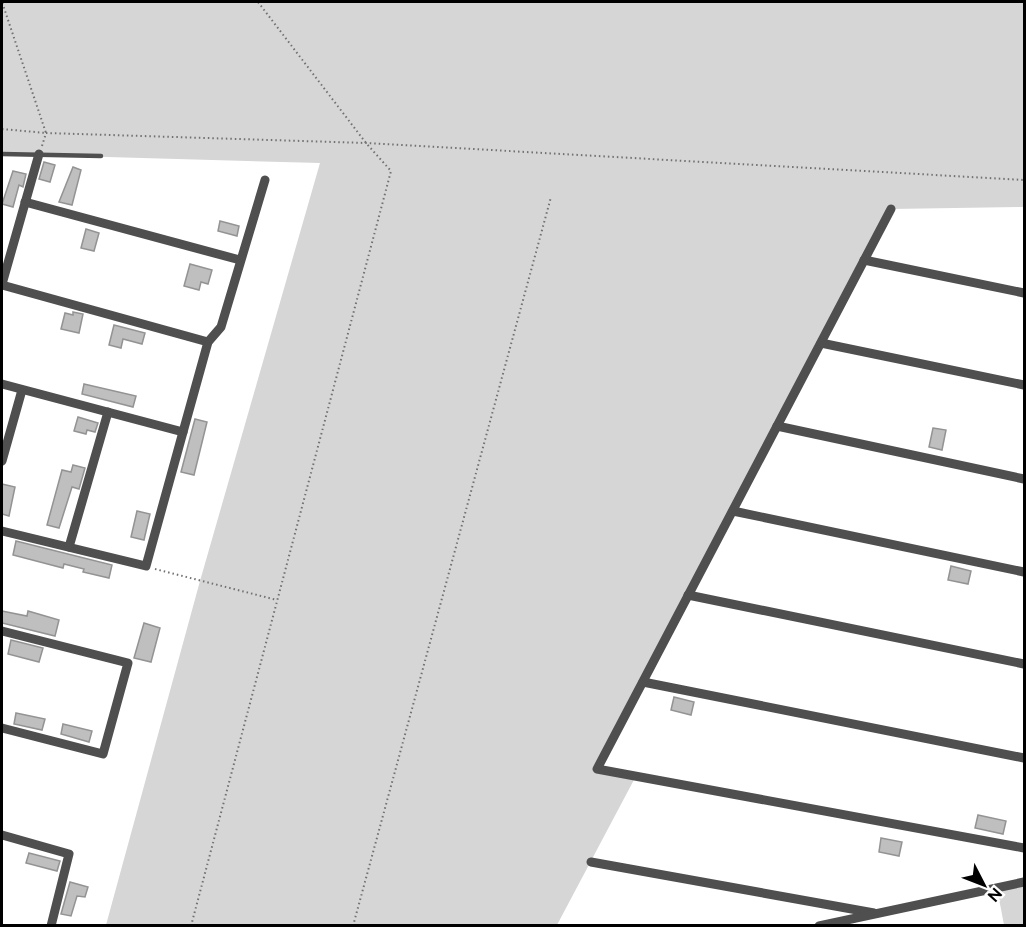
<svg xmlns="http://www.w3.org/2000/svg" width="1026" height="927" font-family="Raleway,sans-serif">
<rect width="100%" height="100%" fill="#fff"/>
<g fill="#d6d6d6">
<path d="M2,2H1024V207L891,209L597,768L636,776L557,925H106L200,581L320,163L2,154Z"/>
<path d="M1024,882V925H1004L997,888Z"/>
</g>
<g fill="#bfbfbf" stroke="#939393" stroke-width="1.5">
<path d="M44,162L55,165L50,182L39,179Z"/>
<path d="M73,167L81,170L72,205L59,202Z"/>
<path d="M13,171L26,174L23,187L19,185L13,207L2,204Z"/>
<path d="M220,221L239,226L237,236L218,231Z"/>
<path d="M86,229L99,233L94,251L81,248Z"/>
<path d="M190,264L212,270L208,284L201,282L199,290L184,286Z"/>
<path d="M73,312L83,314L79,333L61,329L65,313L73,315Z"/>
<path d="M114,325L145,333L142,344L123,339L121,348L109,345Z"/>
<path d="M84,384L136,396L133,407L82,394Z"/>
<path d="M78,417L98,423L95,432L87,430L86,434L74,431Z"/>
<path d="M195,419L207,422L194,475L181,472Z"/>
<path d="M933,428L946,430L942,450L929,447Z"/>
<path d="M73,465L85,468L79,489L72,487L59,528L47,525L62,470L71,472Z"/>
<path d="M2,484L15,487L9,516L2,514Z"/>
<path d="M137,511L150,514L144,540L131,537Z"/>
<path d="M16,541L112,565L109,578L83,572L84,569L64,564L63,568L13,555Z"/>
<path d="M951,566L971,571L968,584L948,580Z"/>
<path d="M2,611L27,616L28,611L59,620L55,636L2,623Z"/>
<path d="M144,623L160,628L151,662L134,658Z"/>
<path d="M11,640L43,648L39,662L8,654Z"/>
<path d="M674,697L694,702L691,715L671,710Z"/>
<path d="M16,713L45,719L42,730L14,724Z"/>
<path d="M63,724L92,731L89,742L61,734Z"/>
<path d="M978,815L1006,821L1003,834L975,828Z"/>
<path d="M881,838L902,842L899,856L879,852Z"/>
<path d="M29,853L60,861L57,871L26,863Z"/>
<path d="M70,882L88,887L85,897L77,896L71,916L61,914Z"/>
</g>
<g fill="none" stroke-linecap="round" stroke-linejoin="round">
<g stroke="#717171" stroke-width="2" stroke-dasharray="1.5 3" stroke-linecap="butt">
<path d="M2,129L46,133L2,2"/>
<path d="M42,146L46,133L366,143L1024,180"/>
<path d="M155,569L277,600"/>
<path d="M191,926L391,171L366,143L258,2"/>
<path d="M353,926L551,197"/>
</g>
<path stroke="#4f4f4f" stroke-width="4.5" d="M2,154L101,156"/>
<g stroke="#4f4f4f" stroke-width="9">
<path d="M25,202L240,260"/>
<path d="M891,209L597,769L1024,848"/>
<path d="M864,260L1024,293"/>
<path d="M2,284L39,154"/>
<path d="M2,285L208,342"/>
<path d="M821,343L1024,385"/>
<path d="M2,384L183,432L208,342L221,327L265,180"/>
<path d="M777,426L1024,479"/>
<path d="M2,461L22,390"/>
<path d="M733,511L1024,572"/>
<path d="M2,531L146,566L183,432"/>
<path d="M69,547L108,412"/>
<path d="M688,595L1024,664"/>
<path d="M2,631L128,663L103,754L2,728"/>
<path d="M643,682L1024,758"/>
<path d="M2,835L69,854L51,926"/>
<path d="M591,862L874,913"/>
<path d="M819,926L1024,882"/>
</g>
</g>
<rect width="1026" height="927" fill="none" stroke="#000000" stroke-width="6"/>
<g transform="translate(984 885) rotate(132)" stroke="#ffffff" stroke-width="4.5" paint-order="stroke">
<path d="M0-4.5L10 22L0 15L-10 22Z" fill="#000000"/>
<text y="-9" font-size="16" font-weight="bold" text-anchor="middle" fill="#000000">N</text>
</g>
</svg>
